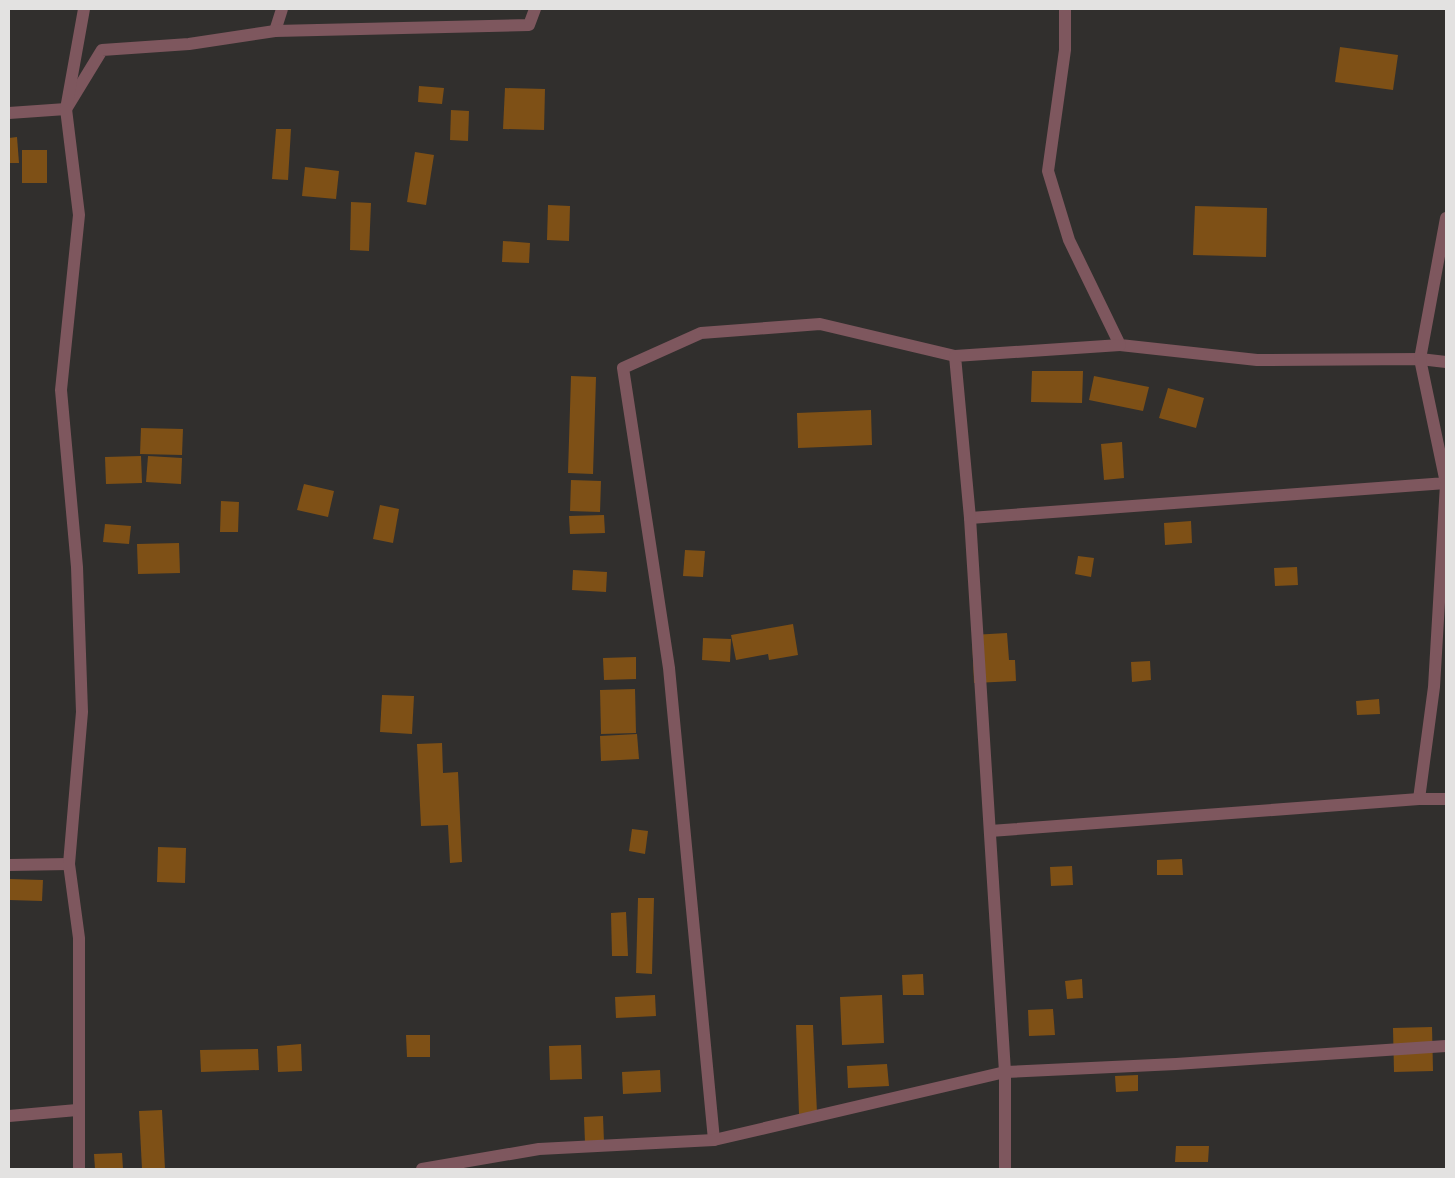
<svg xmlns="http://www.w3.org/2000/svg" width="1455" height="1178" font-family="'Space Grotesk',sans-serif">
<rect width="100%" height="100%" fill="#312f2d"/>
<g fill="#7e5016">
<path d="M1340,47L1398,55L1393,90L1335,82Z"/>
<path d="M419,86L444,88L442,104L418,102Z"/>
<path d="M505,88L545,89L544,130L503,129Z"/>
<path d="M451,110L469,111L468,141L450,140Z"/>
<path d="M276,129H291L288,180L272,179Z"/>
<path d="M17,137L19,163H9V138Z"/>
<rect x="22" y="150" width="25" height="33"/>
<path d="M415,152L434,155L426,205L407,202Z"/>
<path d="M305,167L339,171L336,199L302,196Z"/>
<path d="M351,202L371,203L369,251L350,250Z"/>
<path d="M548,205L570,206L569,241L547,240Z"/>
<path d="M1195,206L1267,208L1266,257L1193,255Z"/>
<path d="M503,241L530,243L529,263L502,262Z"/>
<path d="M1032,371H1083L1082,403L1031,402Z"/>
<path d="M571,376L596,377L593,474L568,473Z"/>
<path d="M1094,376L1149,387L1143,411L1089,400Z"/>
<path d="M1168,388L1204,398L1196,428L1159,418Z"/>
<path d="M871,410L872,445L798,448L797,413Z"/>
<path d="M141,428L183,429L182,455L140,454Z"/>
<path d="M1122,442L1124,478L1104,480L1101,444Z"/>
<path d="M141,456L142,483L106,484L105,457Z"/>
<path d="M148,456L182,458L181,484L146,482Z"/>
<path d="M571,480L601,481L600,512L570,511Z"/>
<path d="M304,484L334,491L328,517L297,510Z"/>
<path d="M221,501L239,502L238,532H220Z"/>
<path d="M380,505L399,509L393,543L373,539Z"/>
<path d="M604,515L605,533L570,534L569,516Z"/>
<path d="M1191,521L1192,543L1165,545L1164,523Z"/>
<path d="M105,524L131,526L129,544L103,542Z"/>
<path d="M179,543L180,573L138,574L137,544Z"/>
<path d="M685,550L705,551L703,577L683,576Z"/>
<path d="M1078,556L1094,558L1091,577L1075,574Z"/>
<path d="M1297,567L1298,585L1275,586L1274,568Z"/>
<path d="M573,570L607,572L606,592L572,590Z"/>
<path d="M793,624L798,655L769,660L768,654L736,660L731,635Z"/>
<path d="M1007,633L1009,660H1015L1016,681L974,683L972,635Z"/>
<path d="M703,638L731,639L730,662L702,660Z"/>
<path d="M636,657V679L604,680L603,658Z"/>
<path d="M1150,661L1151,680L1132,682L1131,662Z"/>
<path d="M635,689L636,733L601,734L600,690Z"/>
<path d="M382,695L414,696L412,734L380,732Z"/>
<path d="M1379,699L1380,714L1357,715L1356,701Z"/>
<path d="M637,734L639,759L601,761L600,736Z"/>
<path d="M442,743L443,773L458,772L462,862L450,863L448,825L421,826L417,744Z"/>
<path d="M632,829L648,831L645,854L629,851Z"/>
<path d="M158,847L186,848L185,883L157,882Z"/>
<path d="M1182,859L1183,875H1157V860Z"/>
<path d="M1072,866L1073,885L1051,886L1050,867Z"/>
<path d="M9,879L43,880L42,901L9,900Z"/>
<path d="M638,898H654L652,974L636,973Z"/>
<path d="M626,912L628,956H612L611,913Z"/>
<path d="M923,974L924,995H903L902,975Z"/>
<path d="M1082,979L1083,998L1067,999L1065,981Z"/>
<path d="M655,995L656,1016L616,1018L615,997Z"/>
<path d="M882,995L884,1043L842,1045L840,997Z"/>
<path d="M1053,1009L1055,1035L1029,1036L1028,1010Z"/>
<path d="M796,1025H813L817,1113L799,1114Z"/>
<path d="M1432,1027L1433,1071L1394,1072L1393,1028Z"/>
<path d="M406,1035H430V1057H407Z"/>
<path d="M301,1044L302,1071L278,1072L277,1046Z"/>
<path d="M581,1045L582,1079L550,1080L549,1046Z"/>
<path d="M258,1049L259,1070L201,1072L200,1050Z"/>
<path d="M887,1064L889,1086L848,1088L847,1066Z"/>
<path d="M660,1070L661,1092L623,1094L622,1072Z"/>
<path d="M1138,1075V1091L1116,1092L1115,1076Z"/>
<path d="M162,1110L165,1169H142L139,1111Z"/>
<path d="M603,1116L604,1142L585,1143L584,1117Z"/>
<path d="M1176,1146H1209L1208,1162H1175Z"/>
<path d="M122,1153L123,1169H95L94,1154Z"/>
</g>
<g fill="none" stroke-linecap="round" stroke-linejoin="round">
<g stroke="#7e575e" stroke-width="12">
<path d="M1065,9V50L1048,171L1069,240L1120,345L1257,360L1420,359L1446,362"/>
<path d="M275,31L282,9"/>
<path d="M9,113L66,109L102,50L189,44L275,31L529,25L535,9"/>
<path d="M970,518L1446,483L1420,359L1446,218"/>
<path d="M1419,799L1434,687L1446,484"/>
<path d="M990,831L1419,799H1446"/>
<path d="M9,865L69,864"/>
<path d="M9,1116L77,1110"/>
<path d="M714,1140L669,668L623,368L701,333L820,324L955,356"/>
<path d="M79,1169V938L69,864L82,712L77,567L61,390L79,215L66,109L84,9"/>
<path d="M422,1169L539,1149L714,1140L1005,1072L1176,1064L1446,1046"/>
<path d="M1005,1169V1072L970,518L955,356L1120,345"/>
</g>
</g>
<rect width="1455" height="1178" fill="none" stroke="#e3e2e1" stroke-width="20"/>
</svg>
